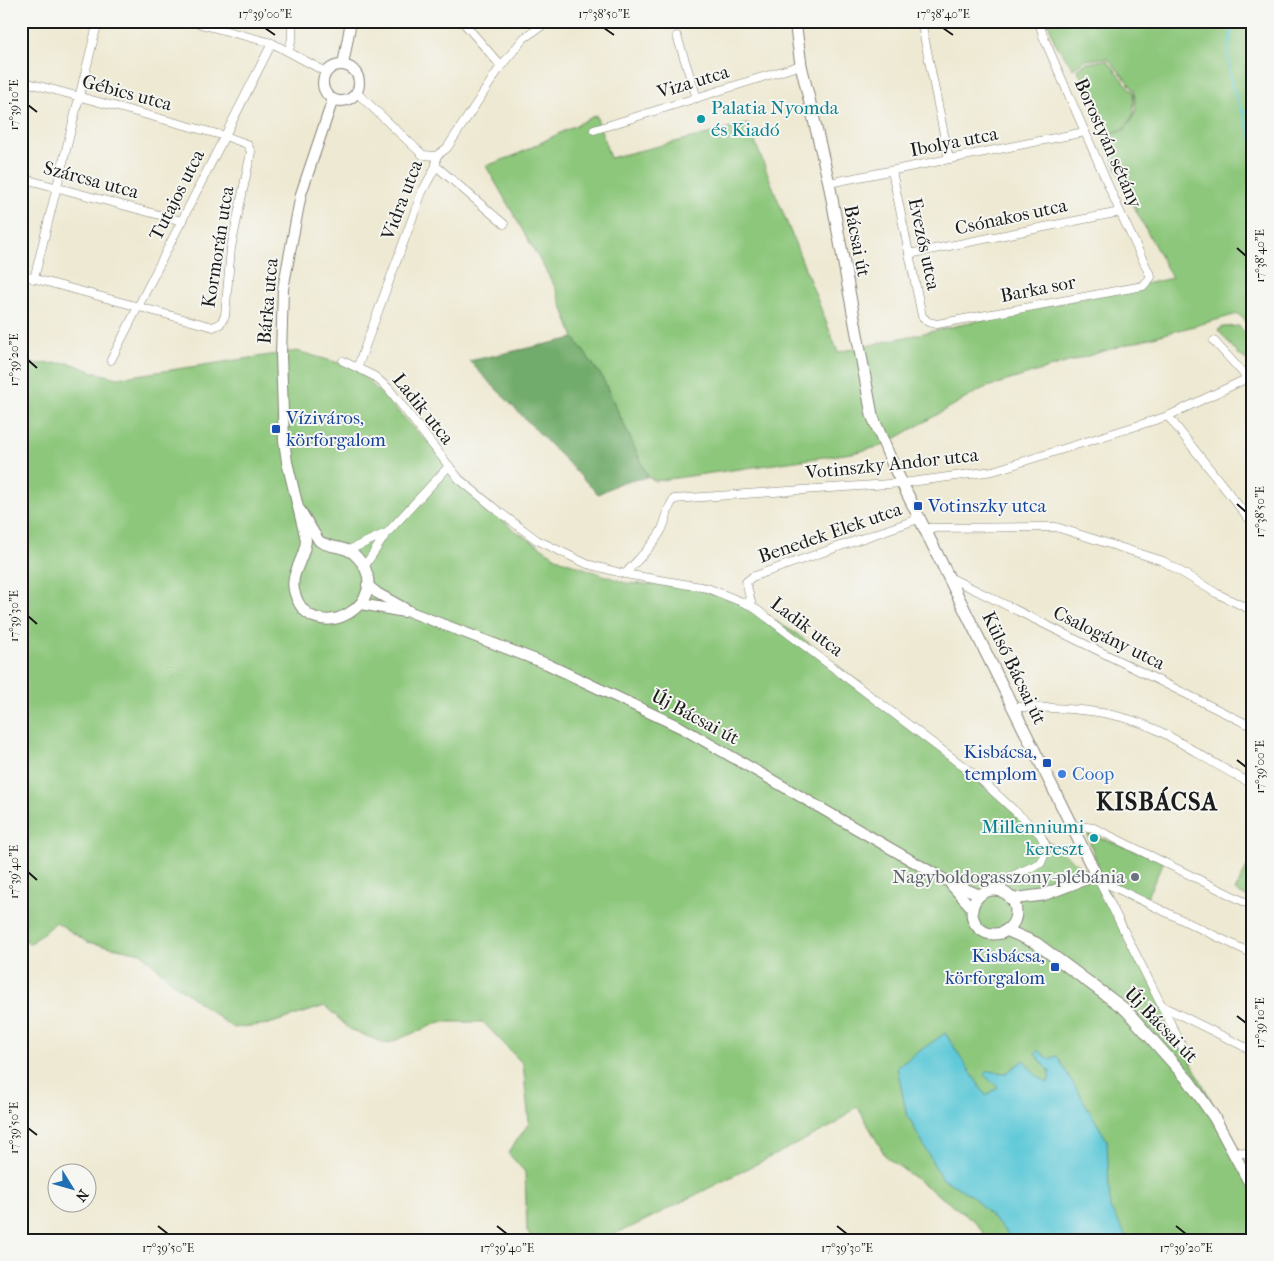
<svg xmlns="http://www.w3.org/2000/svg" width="1274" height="1261" font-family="'IM FELL French Canon',serif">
<rect width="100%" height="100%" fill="#f6f6f2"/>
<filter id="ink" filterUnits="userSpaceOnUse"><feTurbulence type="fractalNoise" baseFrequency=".02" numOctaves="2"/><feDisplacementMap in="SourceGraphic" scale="10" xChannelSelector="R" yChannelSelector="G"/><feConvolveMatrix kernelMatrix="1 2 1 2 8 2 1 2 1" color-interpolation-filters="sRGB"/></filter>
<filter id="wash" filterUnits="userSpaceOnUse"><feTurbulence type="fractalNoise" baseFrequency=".0096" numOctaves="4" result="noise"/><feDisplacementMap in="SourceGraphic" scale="20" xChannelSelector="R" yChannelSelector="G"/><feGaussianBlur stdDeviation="1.12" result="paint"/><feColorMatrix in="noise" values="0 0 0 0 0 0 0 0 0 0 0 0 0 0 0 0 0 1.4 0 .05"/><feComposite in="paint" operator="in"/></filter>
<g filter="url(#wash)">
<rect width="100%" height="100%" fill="#eee9d2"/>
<g fill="#8dc77c" stroke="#54724c">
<path d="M1048,21H1253V328L1238,314L1117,347L984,388L882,446L852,453L655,481L648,477L602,377L574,338L555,287L486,166L516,155L596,115L610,158L748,124L838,352L1172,278L1134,207L1103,138L1126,129L1136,112L1134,90L1108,58L1085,60L1073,69L1054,41Z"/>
<path d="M1107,60L1133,92L1134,113L1125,128L1114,132L1108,128L1077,69L1086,63Z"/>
<path d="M1239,326L1253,340V364L1239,355L1218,330L1223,327Z"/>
<path d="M297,351L356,368L511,528L561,560L626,583L693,587L751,606L797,634L921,731L1055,847L1103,883L1087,833L1164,861L1144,903L1105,885L1173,1027L1253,1182V1240H989L974,1221L886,1157L857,1106L834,1125L638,1224L600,1240H534L527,1232L525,1172L508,1153L529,1123L523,1064L483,1022H440L387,1044L351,1030L325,1006L269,1024L233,1028L176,985L141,953L87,942L56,922L30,944L21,936V364L70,363L94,372L117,378Z"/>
<path d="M1253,855V900L1235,891Z"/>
</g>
<path fill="#72ac6c" stroke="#476444" d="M574,338L602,377L648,477L620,483L598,494L469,361Z"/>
<path fill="#5ec9d8" stroke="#3d727a" d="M945,1033L986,1096L998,1087L984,1075L988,1071L1006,1073L1024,1060L1035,1074L1048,1083L1050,1072L1035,1054L1038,1050L1048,1059L1057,1056L1107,1140L1110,1208L1129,1240H1013L971,1195L941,1178L906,1112L897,1067Z"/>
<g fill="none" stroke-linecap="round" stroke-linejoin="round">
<g stroke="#5ec9d8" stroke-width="2">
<path d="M1233,21L1228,54L1231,83L1253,140"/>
<path d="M1241,110L1253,114"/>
</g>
</g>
</g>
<g filter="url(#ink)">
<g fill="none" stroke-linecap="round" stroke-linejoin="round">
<g stroke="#858277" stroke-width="9">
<g id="minor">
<path d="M189,21L272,43L326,72"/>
<path d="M462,21L501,66"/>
<path d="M921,21L949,159"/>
<path d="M677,36L697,98"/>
<path d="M289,50L292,38V21"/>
<path d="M21,81L225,136L247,144L251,152L231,248L225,316L220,324L213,327L21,275"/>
<path d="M356,92L423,155L436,156L447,148L501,66L524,38L549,21"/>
<path d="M594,130L801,65"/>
<path d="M436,166L504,224"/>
<path d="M892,171L922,316L928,322L937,324L1143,286L1151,277L1120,212L1043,36L1039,21"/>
<path d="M21,178L182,221"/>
<path d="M829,183L1085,132"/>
<path d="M909,254L1120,212"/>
<path d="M34,279L98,21"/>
<path d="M1214,341L1253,384"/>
<path d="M111,360L272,43"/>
<path d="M343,361L374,376L389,389L459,479L498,511L537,540L587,564L625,574L707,588L752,606L980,779L1040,834L1047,848L1041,863L1007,878L999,891"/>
<path d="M358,366L422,192L436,166V156"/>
<path d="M1168,416L1253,524"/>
<path d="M925,528L1056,527L1163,561L1216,593L1253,611"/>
<path d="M349,550L384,534"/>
<path d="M364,567L386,534L449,466"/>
<path d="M625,574C637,560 652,547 661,531C667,520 666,509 674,499L903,483L993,471L1168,416L1248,378"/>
<path d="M951,578L1253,727"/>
<path d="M752,606L746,582L752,577L921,518"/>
<path d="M1012,707C1063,708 1116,708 1163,733C1193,749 1221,769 1253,784"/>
<path d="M1071,825L1094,828L1253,906"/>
<path d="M1096,875L1183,1048"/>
<path d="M1099,880L1253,954"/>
<path d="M1162,1006L1253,1051"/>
<path d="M1235,1155L1240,1152L1253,1156"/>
</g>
</g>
<g stroke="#858277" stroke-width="12">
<g id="tertiary">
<path d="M343,65L351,21"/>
<circle cx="341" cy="83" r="18"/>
<path d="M300,510L319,541C331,549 346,545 357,557C399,601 313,651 295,594C288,574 305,560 306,540L287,462L284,440L281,355L283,289L301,194L333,99"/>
<path d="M367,585L377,593L413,613L547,664L682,728L947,881L980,895"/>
<path d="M361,604L404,612"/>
<path d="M951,885L972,908"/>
</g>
</g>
<g stroke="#858277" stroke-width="13">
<g id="secondary">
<path d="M795,21L801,65L829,183L872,415L893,465L1096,875L1043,895L1011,899"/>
<circle cx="994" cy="912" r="22"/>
<path d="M1006,930L1036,943L1126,1010L1189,1081L1214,1117L1253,1189"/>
</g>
</g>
<use href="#minor" stroke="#fff" stroke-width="8"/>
<use href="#tertiary" stroke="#fff" stroke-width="10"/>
<use href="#secondary" stroke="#fff" stroke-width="11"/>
</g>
</g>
<path fill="none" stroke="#1c1c1c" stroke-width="2" d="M265,28L275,35M604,28L614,35M943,28L953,35M28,105L37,112M1237,248L1246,256M28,360L37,368M1237,504L1246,512M28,616L37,624M1237,760L1246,767M28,872L37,880M1237,1016L1246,1023M28,1128L37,1135M158,1226L168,1234M497,1226L507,1234M837,1226L847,1234M1176,1226L1186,1234"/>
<g fill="#0f9aa8" stroke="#f6f6f2" stroke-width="2">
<circle cx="701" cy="119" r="5"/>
<circle cx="1094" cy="838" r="5"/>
</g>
<g fill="#1a4fb4" stroke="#f6f6f2" stroke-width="2">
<rect x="271" y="424" width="10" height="10" rx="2.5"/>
<rect x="913" y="501" width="10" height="10" rx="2.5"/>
<rect x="1042" y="758" width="10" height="10" rx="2.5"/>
<rect x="1050" y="962" width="10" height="10" rx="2.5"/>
</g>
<circle fill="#3f7fe0" stroke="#f6f6f2" stroke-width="2" cx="1062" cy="774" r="5"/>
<circle fill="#6b7280" stroke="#f6f6f2" stroke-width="2" cx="1135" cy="877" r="5"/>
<g text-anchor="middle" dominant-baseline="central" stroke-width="4" stroke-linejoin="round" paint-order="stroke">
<g font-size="19" fill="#1c1c1c" stroke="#f6f6f2">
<text transform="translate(693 82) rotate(-17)">Viza utca</text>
<text transform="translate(127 93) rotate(15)">Gébics utca</text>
<text transform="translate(954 142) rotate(-11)">Ibolya utca</text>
<text transform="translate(1108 143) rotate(66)">Borostyán sétány</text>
<text transform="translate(91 180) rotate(15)">Szárcsa utca</text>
<text transform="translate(177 195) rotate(-63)">Tutajos utca</text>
<text transform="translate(402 200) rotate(-69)">Vidra utca</text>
<text transform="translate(1011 217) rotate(-12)">Csónakos utca</text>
<text transform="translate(857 241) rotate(79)">Bácsai út</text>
<text transform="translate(924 244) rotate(78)">Evezős utca</text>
<text transform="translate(218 247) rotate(-81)">Kormorán utca</text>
<text transform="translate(1038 289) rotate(-11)">Barka sor</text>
<text transform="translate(268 301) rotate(-85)">Bárka utca</text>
<text transform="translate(423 409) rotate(51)">Ladik utca</text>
<text transform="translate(892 464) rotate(-6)">Votinszky Andor utca</text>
<text transform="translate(830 533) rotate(-19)">Benedek Elek utca</text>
<text transform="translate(807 627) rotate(37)">Ladik utca</text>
<text transform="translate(1109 638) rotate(26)">Csalogány utca</text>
<text transform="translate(1014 668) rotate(64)">Külső Bácsai út</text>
<text transform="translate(695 717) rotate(28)">Új Bácsai út</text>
<text transform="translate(1161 1025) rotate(46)">Új Bácsai út</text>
</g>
<g font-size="19" fill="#0d838f" stroke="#f6f6f2" text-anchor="start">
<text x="711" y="108">Palatia Nyomda<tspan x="711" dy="22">és Kiadó</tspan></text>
<text x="1084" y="827" text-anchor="end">Millenniumi<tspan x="1084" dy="22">kereszt</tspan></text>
</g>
<g font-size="19" fill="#164399" stroke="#f6f6f2" text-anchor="start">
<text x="286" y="418">Víziváros,<tspan x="286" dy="22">körforgalom</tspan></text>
<text x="928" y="506">Votinszky utca</text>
<text x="1037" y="752" text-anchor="end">Kisbácsa,<tspan x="1037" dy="22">templom</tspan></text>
<text x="1045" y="956" text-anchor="end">Kisbácsa,<tspan x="1045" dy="22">körforgalom</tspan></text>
</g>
<g font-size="19" fill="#366cbe" stroke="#f6f6f2" text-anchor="start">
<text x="1072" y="774">Coop</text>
</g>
<g font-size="19" fill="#5b616d" stroke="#f6f6f2" text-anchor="end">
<text x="1125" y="877">Nagyboldogasszony-plébánia</text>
</g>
<g font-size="24" font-weight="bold" letter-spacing="1" fill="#1c1c1c" stroke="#f6f6f2">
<text x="1157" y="802">KISBÁCSA</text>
</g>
</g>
<rect width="1274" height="1261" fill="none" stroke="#f6f6f2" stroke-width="55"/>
<g transform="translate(72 1188) rotate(127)"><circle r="24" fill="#f6f6f2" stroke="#9f9f9c"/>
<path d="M0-4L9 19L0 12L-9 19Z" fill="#1f6fb2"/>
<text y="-8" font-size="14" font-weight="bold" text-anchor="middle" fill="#1c1c1c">N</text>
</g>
<rect x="28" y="28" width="1218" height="1206" fill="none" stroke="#1c1c1c" stroke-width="2"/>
<g font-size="12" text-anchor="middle" fill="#1c1c1c">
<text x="265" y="18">17°39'00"E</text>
<text x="604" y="18">17°38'50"E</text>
<text x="943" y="18">17°38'40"E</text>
<text transform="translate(14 105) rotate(-90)" y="4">17°39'10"E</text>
<text transform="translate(1260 256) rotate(-90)" y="4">17°38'40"E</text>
<text transform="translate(14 360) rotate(-90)" y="4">17°39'20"E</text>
<text transform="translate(1260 512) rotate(-90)" y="4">17°38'50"E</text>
<text transform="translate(14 616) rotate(-90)" y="4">17°39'30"E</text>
<text transform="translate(1260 767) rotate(-90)" y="4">17°39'00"E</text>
<text transform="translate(14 872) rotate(-90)" y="4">17°39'40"E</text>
<text transform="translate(1260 1023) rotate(-90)" y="4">17°39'10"E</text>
<text transform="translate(14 1128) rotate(-90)" y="4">17°39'50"E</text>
<text x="168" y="1252">17°39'50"E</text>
<text x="507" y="1252">17°39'40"E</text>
<text x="847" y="1252">17°39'30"E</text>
<text x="1186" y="1252">17°39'20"E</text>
</g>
</svg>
